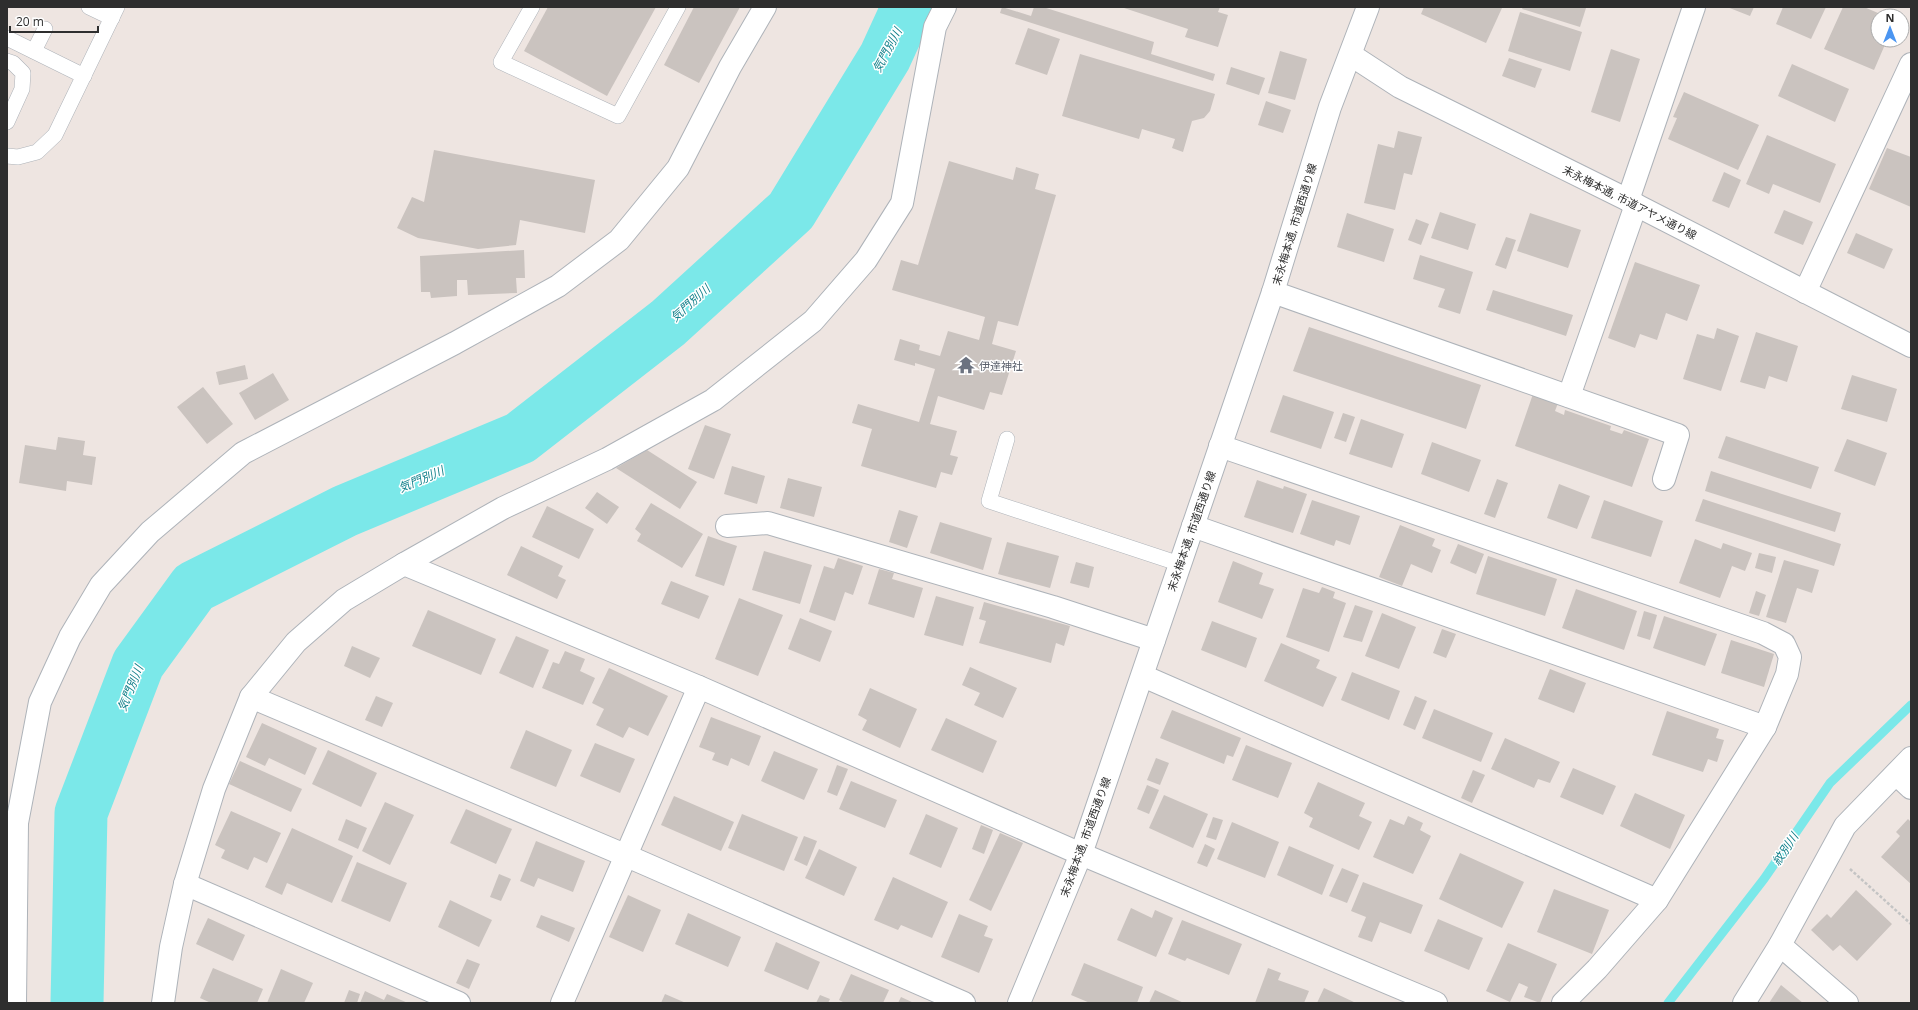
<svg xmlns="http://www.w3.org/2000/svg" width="1918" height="1010" font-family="'Open Sans','Noto Sans JP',sans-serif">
<rect width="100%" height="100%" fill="#eee5e1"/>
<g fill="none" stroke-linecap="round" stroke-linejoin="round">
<path stroke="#7be8e9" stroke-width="9" d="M1668,1003L1764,879L1830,783L1911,705"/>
<path stroke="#7be8e9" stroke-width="53" d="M77,1003L81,813L138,664L194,587L345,511L520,438L668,323L791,211L885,57L908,7"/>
</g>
<g fill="#cac3bf">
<path d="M548,7H656L607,96L524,51Z"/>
<path d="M694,7H740L699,83L664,65Z"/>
<path d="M1002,7L1031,16L1034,7H1043L1154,42L1151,54L1215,74L1213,81L1000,13Z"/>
<path d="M1121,7H1220L1218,12L1228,15L1218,47L1185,37L1188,29Z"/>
<path d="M1424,7H1499L1502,8L1486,43L1421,14Z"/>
<path d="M1523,7H1585L1586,8L1580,27L1522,9Z"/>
<path d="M1727,7H1754L1750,16Z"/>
<path d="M1783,7H1826L1811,39L1776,24Z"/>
<path d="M1843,7H1864L1885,16H1878V40H1887L1874,70L1824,49Z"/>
<path d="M1520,12L1582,32L1570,71L1508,51Z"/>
<path d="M1028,28L1060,39L1047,75L1015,64Z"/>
<path d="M1611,49L1640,59L1620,122L1591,112Z"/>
<path d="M1280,51L1307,59L1295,100L1268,93Z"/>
<path d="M1080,54L1215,94L1210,111L1204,118L1192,121L1183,152L1172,148L1175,139L1142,129L1139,139L1062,116Z"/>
<path d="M1509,58L1542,69L1535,88L1502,76Z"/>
<path d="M1792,64L1849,89L1835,122L1778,96Z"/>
<path d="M1231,67L1265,78L1259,95L1226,84Z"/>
<path d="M1684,92L1759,125L1738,170L1668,139L1677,118L1673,117Z"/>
<path d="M1266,101L1291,110L1283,133L1258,125Z"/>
<path d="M1398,131L1422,137L1412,175L1404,173L1395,210L1364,203L1378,144L1394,148Z"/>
<path d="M1767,135L1836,164L1820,203L1773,184L1769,194L1746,184Z"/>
<path d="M1887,148L1911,157V207L1869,189Z"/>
<path d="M434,150L595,180L585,233L520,220L516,245L478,249L418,238L397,228L412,197L424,202Z"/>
<path d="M949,161L1013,180L1016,167L1039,174L1035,189L1056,195L1018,326L998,321L992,344L1016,351L1002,395L990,392L984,410L938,396L930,424L957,431L950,455L958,457L952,475L941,472L936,488L861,466L872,429L852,423L858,404L919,422L935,369L915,363V366L894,360L900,339L920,345L919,350L940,356L948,331L979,340L985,317L892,290L901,260L918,265Z"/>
<path d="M1724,172L1741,180L1729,208L1712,201Z"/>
<path d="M1784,210L1813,222L1803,245L1774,233Z"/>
<path d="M1440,212L1476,224L1468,250L1431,238Z"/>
<path d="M1347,213L1394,229L1384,262L1337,247Z"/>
<path d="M1530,213L1581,230L1568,268L1517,251Z"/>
<path d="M1416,219L1429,224L1421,245L1408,240Z"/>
<path d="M1856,233L1893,249L1884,269L1847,253Z"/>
<path d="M1506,237L1516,240L1506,269L1495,265Z"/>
<path d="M524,250L525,278H516L517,293L468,295L467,280H457V296L431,298L430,292H421L420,256Z"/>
<path d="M1420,255L1473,272L1460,314L1438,307L1445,289L1413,279Z"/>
<path d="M1635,262L1700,285L1687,321L1666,313L1657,340L1640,334L1635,348L1608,338Z"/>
<path d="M1493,290L1573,315L1566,336L1486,310Z"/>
<path d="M1309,327L1481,385L1466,429L1293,371Z"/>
<path d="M1717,328L1739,336L1721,391L1683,379L1697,334L1714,339Z"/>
<path d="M1756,332L1798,346L1787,382L1769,376L1765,389L1740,382Z"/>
<path d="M245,365L248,379L219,385L216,372Z"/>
<path d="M273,373L289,400L255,420L239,393Z"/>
<path d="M1852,375L1897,389L1887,422L1841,409Z"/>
<path d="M203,387L233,424L207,444L177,407Z"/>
<path d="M1533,394L1558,403L1555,411L1564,415L1565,410L1611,426L1610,430L1622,434L1624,430L1649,439L1632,487L1515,446Z"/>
<path d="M1283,395L1334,412L1321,449L1270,432Z"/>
<path d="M1343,413L1355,417L1346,442L1334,438Z"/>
<path d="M1361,419L1404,434L1392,468L1349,454Z"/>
<path d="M705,425L731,434L714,479L688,469Z"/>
<path d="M1726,436L1819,467L1811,489L1718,458Z"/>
<path d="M58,437L85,441L83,455L96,457L92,485L67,481L66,491L19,483L25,445L56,450Z"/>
<path d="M1847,439L1887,453L1875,486L1834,471Z"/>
<path d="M1432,442L1481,460L1469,492L1421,474Z"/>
<path d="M647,450L697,482L680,509L616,468Z"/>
<path d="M732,466L765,476L757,504L724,494Z"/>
<path d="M1711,471L1841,513L1835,532L1705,491Z"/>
<path d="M788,478L822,487L814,517L780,508Z"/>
<path d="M1497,479L1508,483L1495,518L1484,514Z"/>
<path d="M1257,480L1283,489L1284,486L1307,494L1293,533L1244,517Z"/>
<path d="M1559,484L1590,496L1577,529L1547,518Z"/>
<path d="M597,492L619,507L607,524L585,508Z"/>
<path d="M1703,499L1841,544L1834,566L1695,521Z"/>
<path d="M1312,500L1360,516L1350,545L1336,540L1334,546L1300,534Z"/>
<path d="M1604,500L1663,521L1651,557L1591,538Z"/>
<path d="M651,503L703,534L682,568L637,541L641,534L635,529Z"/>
<path d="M547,506L594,529L579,559L532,537Z"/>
<path d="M899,510L918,516L907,548L889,542Z"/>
<path d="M940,522L992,538L983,570L930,553Z"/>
<path d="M1400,525L1435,539L1432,546L1441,550L1432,573L1411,564L1402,586L1379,577Z"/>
<path d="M708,536L737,546L724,586L695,576Z"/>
<path d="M1695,539L1721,549L1723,543L1752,553L1745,571L1732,566L1720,598L1679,583Z"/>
<path d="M1007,542L1059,556L1050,588L998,574Z"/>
<path d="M1458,544L1484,554L1476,574L1450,563Z"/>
<path d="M521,546L563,566L558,576L566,580L557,599L507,575Z"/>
<path d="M764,551L812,565L800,604L752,590Z"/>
<path d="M1759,553L1776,557L1772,573L1755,568Z"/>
<path d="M1488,556L1557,579L1545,616L1476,594Z"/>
<path d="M838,558L863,566L853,595L845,592L835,621L809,612L824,566L834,569Z"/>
<path d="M1784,560L1819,570L1812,593L1797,588L1786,623L1766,617Z"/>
<path d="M1233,561L1263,573L1259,584L1274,589L1262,619L1218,602Z"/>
<path d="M1076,562L1094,567L1089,588L1070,583Z"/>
<path d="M879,569L894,573L892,579L923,588L914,618L868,604Z"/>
<path d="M671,581L709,596L699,619L661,604Z"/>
<path d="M1322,587L1335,592L1333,598L1346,603L1329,652L1286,637L1303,588L1319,593Z"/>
<path d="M1576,589L1637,611L1624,650L1562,628Z"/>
<path d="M1756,591L1766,595L1759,616L1749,613Z"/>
<path d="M936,596L974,607L963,646L924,635Z"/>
<path d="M739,598L783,615L758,676L715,659Z"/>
<path d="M984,602L1070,626L1064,646L1056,643L1051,663L979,643L986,621L979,619Z"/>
<path d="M1355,605L1373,611L1362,642L1343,637Z"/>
<path d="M428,610L496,639L481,675L412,646Z"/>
<path d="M1644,611L1657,615L1650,640L1637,636Z"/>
<path d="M1382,613L1416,627L1399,669L1365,656Z"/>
<path d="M1664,616L1717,634L1705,666L1653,648Z"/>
<path d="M800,618L832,631L820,662L788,649Z"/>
<path d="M1212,621L1257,638L1246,668L1201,650Z"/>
<path d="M1442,629L1456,634L1446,658L1433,653Z"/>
<path d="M516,636L549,650L533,688L499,673Z"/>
<path d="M1731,640L1774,654L1764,687L1721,673Z"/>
<path d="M1281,643L1320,660L1316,668L1337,677L1323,707L1264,681Z"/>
<path d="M352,646L380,658L370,678L344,666Z"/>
<path d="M565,651L585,659L580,671L595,678L583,705L542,688L553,662L559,664Z"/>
<path d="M970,667L1017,688L1003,718L974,705L980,693L962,685Z"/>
<path d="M609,668L668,696L648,736L629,727L623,738L596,725L604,709L592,703Z"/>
<path d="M1550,669L1586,683L1574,713L1538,699Z"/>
<path d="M1352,672L1400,691L1389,720L1341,700Z"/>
<path d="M870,688L917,709L900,748L862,730L867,720L858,715Z"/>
<path d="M376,696L393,703L382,727L365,720Z"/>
<path d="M1415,696L1427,701L1415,730L1403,725Z"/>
<path d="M1434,709L1493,733L1481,762L1422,738Z"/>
<path d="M1172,710L1241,738L1233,757L1227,755L1224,764L1160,738Z"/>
<path d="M1667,711L1719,729L1716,738L1724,740L1717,762L1708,759L1703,772L1652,755Z"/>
<path d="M711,717L761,736L749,766L731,758L728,766L712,760L715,753L699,747Z"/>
<path d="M946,718L997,741L983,773L931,750Z"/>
<path d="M262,723L317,748L305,775L269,758L265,766L246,757Z"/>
<path d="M526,730L572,750L556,787L510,768Z"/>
<path d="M1505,738L1560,762L1550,783L1538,779L1534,788L1491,769Z"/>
<path d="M595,743L635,759L620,793L580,776Z"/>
<path d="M1246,745L1292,763L1278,798L1232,780Z"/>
<path d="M328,750L377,773L361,807L312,784Z"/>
<path d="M774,751L818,769L804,800L761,781Z"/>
<path d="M1156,758L1169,763L1160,785L1147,780Z"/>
<path d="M240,761L302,789L291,812L229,784Z"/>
<path d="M837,765L848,769L837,796L827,792Z"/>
<path d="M1573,768L1616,786L1603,815L1560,797Z"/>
<path d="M1473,770L1485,775L1472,803L1461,798Z"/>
<path d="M851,781L897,800L885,828L839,809Z"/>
<path d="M1318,782L1365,803L1359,816L1372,822L1359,850L1309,827L1313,818L1304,813Z"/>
<path d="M1147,785L1159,790L1149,814L1137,809Z"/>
<path d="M1635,793L1685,815L1670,849L1620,826Z"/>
<path d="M1164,795L1208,814L1193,848L1149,828Z"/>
<path d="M674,796L734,822L721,851L661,825Z"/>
<path d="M385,802L414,815L390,865L362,851Z"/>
<path d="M466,809L512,829L496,864L450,843Z"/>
<path d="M231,811L281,833L267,863L254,857L248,870L221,858L225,850L215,845Z"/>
<path d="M742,814L798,837L784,871L728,848Z"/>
<path d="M926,814L958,828L941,868L909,854Z"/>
<path d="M1408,816L1423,823L1420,830L1431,836L1413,874L1373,857L1390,819L1404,825Z"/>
<path d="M1213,817L1223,820L1216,840L1206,837Z"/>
<path d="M346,819L367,828L358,849L338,840Z"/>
<path d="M1908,819L1911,822V884L1881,857L1900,836L1896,832Z"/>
<path d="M1232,822L1279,842L1265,878L1217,859Z"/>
<path d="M981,825L993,830L984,854L972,849Z"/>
<path d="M292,828L353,856L332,903L287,883L282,895L265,887Z"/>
<path d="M1000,833L1023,843L991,911L969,900Z"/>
<path d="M804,836L817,841L807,866L794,860Z"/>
<path d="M536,841L585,861L573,892L538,878L534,887L520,881Z"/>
<path d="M1205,844L1215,849L1207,867L1197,863Z"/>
<path d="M1289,846L1334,865L1322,895L1277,875Z"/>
<path d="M819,849L857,867L844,896L805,878Z"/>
<path d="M1460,853L1524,882L1502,928L1439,899Z"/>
<path d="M357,862L407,883L390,922L341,901Z"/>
<path d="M1342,868L1359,875L1347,903L1329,896Z"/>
<path d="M499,874L511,879L501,901L490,897Z"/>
<path d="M893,877L948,902L932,938L901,925L898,930L874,920Z"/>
<path d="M1363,882L1423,905L1411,934L1380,922L1372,942L1358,937L1366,917L1351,911Z"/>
<path d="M1554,889L1609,910L1592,954L1537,932Z"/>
<path d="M1856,890L1892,924L1857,961L1840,945L1833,951L1811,930L1827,914L1831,918Z"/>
<path d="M628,895L661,910L643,952L609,937Z"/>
<path d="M450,900L492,920L479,947L438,927Z"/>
<path d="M1131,908L1152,918L1155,910L1173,918L1156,957L1117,940Z"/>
<path d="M688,913L741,937L728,967L675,944Z"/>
<path d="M959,914L988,926L984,936L993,939L979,973L941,957Z"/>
<path d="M541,915L575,928L569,942L536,927Z"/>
<path d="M208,918L245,935L233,961L196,944Z"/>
<path d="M1438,919L1483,938L1469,970L1424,951Z"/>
<path d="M1182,920L1242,944L1229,975L1187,958L1185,961L1168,954Z"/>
<path d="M776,942L820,962L808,990L764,971Z"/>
<path d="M1508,943L1557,964L1540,1003L1524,997L1528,987L1519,983L1510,1002L1486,991Z"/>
<path d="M467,959L480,964L469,989L456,983Z"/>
<path d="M1084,963L1143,987L1137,1003H1090L1071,995Z"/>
<path d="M213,968L263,989L257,1003H211L200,998Z"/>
<path d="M1268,968L1281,973L1278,980L1309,991L1304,1003H1255Z"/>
<path d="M281,969L313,983L304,1003H267Z"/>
<path d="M851,974L889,990L883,1003H845L839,1000Z"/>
<path d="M1781,985L1803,1003H1769Z"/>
<path d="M1324,988L1356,1003H1317Z"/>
<path d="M349,990L360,994L357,1003H344Z"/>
<path d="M1155,990L1184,1003H1149Z"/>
<path d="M365,991L384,1000L387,994L408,1003H360Z"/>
<path d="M665,994L686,1003H661Z"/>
<path d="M820,995L830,999L828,1003H816Z"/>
<path d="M901,997L914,1003H898Z"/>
</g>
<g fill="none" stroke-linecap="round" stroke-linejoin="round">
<g stroke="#aeb3b9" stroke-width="16">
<g id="lane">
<path d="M89,7L112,18"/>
<path d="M532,7L501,62L618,116L678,7"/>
<path d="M7,38L84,76"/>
<path d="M34,51L45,29"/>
<path d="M7,61L13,63L23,73L22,89L7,122"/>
<path d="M7,156L18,157L37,152L55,135L117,7"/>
<path d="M1007,439L989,501L1180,564"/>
</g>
</g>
<g stroke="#aeb3b9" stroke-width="24">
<g id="street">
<path d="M1628,200L1694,7"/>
<path d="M1273,292L1678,435L1664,479"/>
<path d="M1805,292L1911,64"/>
<path d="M1569,396L1636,205"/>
<path d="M1220,446L1763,633L1784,644L1790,657L1787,674L1765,727L1657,900L1597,969L1563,1003"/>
<path d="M727,526L768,523L1053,607L1154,640"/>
<path d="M1193,526L1765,727"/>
<path d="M404,564L699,687L1081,854L1436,1003"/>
<path d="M1143,676L1657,900"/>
<path d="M251,697L627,856L964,1003"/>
<path d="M1896,774L1911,788"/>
<path d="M185,884L459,1003"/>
<path d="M1780,945L1847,1003"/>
<path d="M15,1003L17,823L40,702L70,637L101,585L150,532L243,453L455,343L558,286L619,240L678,168L730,67L765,7"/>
<path d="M163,1003L171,947L185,884L214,789L251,697L296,642L344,600L404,564L503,508L607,459L713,400L813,321L866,260L902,203L935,27L945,7"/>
<path d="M562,1003L699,687"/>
<path d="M1744,1003L1780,945L1845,826L1911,758"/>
</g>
</g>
<g stroke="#aeb3b9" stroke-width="24">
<g id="secondary">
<path d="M1351,55L1400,87L1628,200L1636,205L1911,346"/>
<path d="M1019,1003L1081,854L1273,292L1330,107L1368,7"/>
</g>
</g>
<path stroke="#c4c4c4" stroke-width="2.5" stroke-dasharray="3 2" stroke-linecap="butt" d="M1850,869L1911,924"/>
<use href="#lane" stroke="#fff" stroke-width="15"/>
<use href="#street" stroke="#fff" stroke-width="22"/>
<use href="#secondary" stroke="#fff" stroke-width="22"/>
</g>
<defs>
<g id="temple-bare" transform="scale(1.38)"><path d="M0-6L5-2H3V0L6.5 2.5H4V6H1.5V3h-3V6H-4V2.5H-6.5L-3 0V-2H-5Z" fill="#6b7280" stroke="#fff" stroke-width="2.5" paint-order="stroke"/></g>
</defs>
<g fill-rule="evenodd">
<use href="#temple-bare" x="966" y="365"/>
</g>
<g text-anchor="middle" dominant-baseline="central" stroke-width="3" stroke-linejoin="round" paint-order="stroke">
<g font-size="11" fill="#2e2e2e" stroke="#fff">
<text transform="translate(1630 202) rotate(27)">末永梅本通, 市道アヤメ通り線</text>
<text transform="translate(1294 224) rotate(-73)">末永梅本通, 市道西通り線</text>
<text transform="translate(1191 531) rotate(-71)">末永梅本通, 市道西通り線</text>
<text transform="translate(1085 837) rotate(-70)">末永梅本通, 市道西通り線</text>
</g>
<g font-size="11" fill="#5b616d" stroke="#fff" text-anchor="start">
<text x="979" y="365">伊達神社</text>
</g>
<g font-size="12" font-style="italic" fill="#15828c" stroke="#fff">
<text transform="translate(887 50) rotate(-62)">気門別川</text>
<text transform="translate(690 303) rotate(-42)">気門別川</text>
<text transform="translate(421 479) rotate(-23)">気門別川</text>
<text transform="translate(130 688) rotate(-68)">気門別川</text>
<text transform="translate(1785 849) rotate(-56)">紋別川</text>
</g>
</g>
<rect width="1918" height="1010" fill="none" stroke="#2e2e2e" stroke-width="16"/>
<g transform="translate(1890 28)"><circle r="19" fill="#ffffff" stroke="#ababab"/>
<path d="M0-3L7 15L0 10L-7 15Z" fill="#4b95f1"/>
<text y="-6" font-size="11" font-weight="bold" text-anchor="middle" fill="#2e2e2e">N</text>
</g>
<path d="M10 26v6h88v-6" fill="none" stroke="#2e2e2e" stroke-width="2"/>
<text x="16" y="26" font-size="12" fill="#2e2e2e" stroke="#ffffff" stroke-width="3" paint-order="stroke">20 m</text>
</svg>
